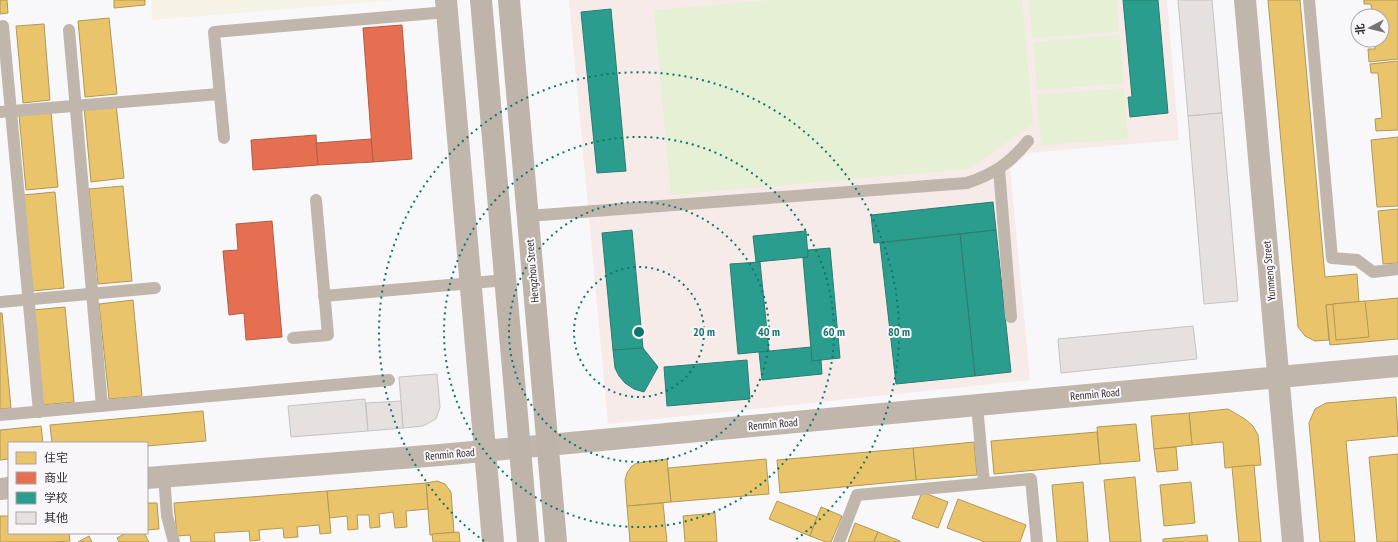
<svg xmlns="http://www.w3.org/2000/svg" width="1398" height="542" font-family="'PT Sans Narrow','Noto Sans SC',sans-serif">
<rect width="100%" height="100%" fill="#f8f7f9"/>
<path fill="#f6ebe8" d="M569,0H1167L1179,140L1028,153L1010,169L1030,380L608,424Z"/>
<path fill="#f7f2e6" d="M151,0H396L152,20Z"/>
<g fill="#e5f0d4">
<path d="M772,0H1022L1033,124L968,169L671,195L654,10Z"/>
<path d="M1029,0H1117L1119,31L1032,38Z"/>
<path d="M1120,35L1124,83L1037,90L1033,42Z"/>
<path d="M1124,88L1128,139L1041,145L1037,95Z"/>
</g>
<g fill="#e9c46a" stroke="#b29759">
<path d="M0,0H7L8,13L0,14Z"/>
<path d="M114,0H145V5L114,8Z"/>
<path d="M1268,0H1300L1325,277L1357,274L1359,302L1326,305L1329,340L1315,341L1305,336L1298,327Z"/>
<path d="M1364,0H1398V59L1369,62L1368,49H1375L1374,40H1382V16H1372L1371,4H1364Z"/>
<path d="M109,18L117,94L85,97L78,21Z"/>
<path d="M44,24L50,100L23,103L16,26Z"/>
<path d="M1398,61V130L1376,131L1375,119L1382,118L1378,73H1371L1370,64Z"/>
<path d="M116,104L124,178L91,182L84,107Z"/>
<path d="M51,112L58,187L26,190L19,115Z"/>
<path d="M1398,137V206L1377,207L1371,140Z"/>
<path d="M123,186L132,281L98,284L89,189Z"/>
<path d="M55,192L64,288L32,291L23,195Z"/>
<path d="M1398,209V263L1383,264L1378,211Z"/>
<path d="M1398,298V339L1330,345L1326,305Z"/>
<path d="M133,300L142,396L109,399L99,304Z"/>
<path d="M1365,301L1369,337L1336,340L1333,304Z"/>
<path d="M65,307L74,402L42,405L33,310Z"/>
<path d="M0,313H2L11,408L0,409Z"/>
<path d="M1396,397L1398,436L1346,441L1355,542H1320L1309,423L1315,409L1326,403Z"/>
<path d="M1228,409L1245,419L1253,426L1258,435L1261,465L1225,468L1223,442L1192,445L1189,413Z"/>
<path d="M203,411L206,441L147,446V443H52L50,425Z"/>
<path d="M1189,413L1192,445L1154,449L1151,416Z"/>
<path d="M1136,424L1140,461L1100,464L1097,427Z"/>
<path d="M41,426L43,443H9V459L0,460V430Z"/>
<path d="M1097,432L1100,464L994,474L991,441Z"/>
<path d="M974,442L977,475L916,480L913,448Z"/>
<path d="M1176,447L1178,470L1157,472L1154,449Z"/>
<path d="M913,448L916,480L780,493L777,460Z"/>
<path d="M1398,454V542H1377L1369,457Z"/>
<path d="M667,459L671,502L627,506L625,480L627,473L631,467L635,464L643,462Z"/>
<path d="M766,459L769,494L671,502L668,468Z"/>
<path d="M1254,465L1261,542H1239L1232,467Z"/>
<path d="M1135,477L1141,542H1110L1104,480Z"/>
<path d="M437,481L445,484L451,492L454,532L430,535L426,483Z"/>
<path d="M1083,482L1088,542H1057L1052,485Z"/>
<path d="M1191,482L1195,523L1164,526L1160,485Z"/>
<path d="M426,483L428,509L406,511L407,527L395,528L393,512L379,514L380,527L370,528L369,515H357L358,529L348,530L347,516L329,518L327,491Z"/>
<path d="M327,491L331,533L320,534L319,525L297,527L298,537L284,538L283,528L259,530L260,540L250,541L249,531L214,533L215,542H191L190,535L177,536L174,503Z"/>
<path d="M922,492L948,502L938,528L912,518Z"/>
<path d="M958,499L1026,525L1020,542H985L947,528Z"/>
<path d="M777,501L817,517L810,536L769,519Z"/>
<path d="M147,503H157L159,529L147,530Z"/>
<path d="M663,503L667,542H630L627,506Z"/>
<path d="M821,507L842,516L831,542H826L810,536Z"/>
<path d="M715,513L717,542H685L683,516Z"/>
<path d="M0,516H9V533H69L70,541L53,542H0Z"/>
<path d="M855,523L878,532L874,542H848Z"/>
<path d="M459,532L460,542H433L432,534Z"/>
<path d="M878,532L900,541V542H874Z"/>
<path d="M126,533H144L149,542H119L117,538Z"/>
<path d="M1207,535L1208,542H1163V539Z"/>
<path d="M89,536L92,542H78Z"/>
</g>
<g fill="#e76f51" stroke="#b05c47">
<path d="M402,25L412,159L373,162L363,28Z"/>
<path d="M316,135L318,165L253,170L251,140Z"/>
<path d="M371,139L373,162L318,165L316,143Z"/>
<path d="M272,221L282,337L246,340L244,313L229,315L223,251L238,250L236,224Z"/>
</g>
<g fill="#2a9d8f" stroke="#2c7c72">
<path d="M1123,0H1158L1168,113L1130,117L1128,97H1132Z"/>
<path d="M611,9L626,171L597,173L581,12Z"/>
<path d="M993,202L996,230L874,243L871,215Z"/>
<path d="M632,230L643,348L613,350L602,233Z"/>
<path d="M996,230L1011,372L975,376L960,234Z"/>
<path d="M806,231L808,257L756,262L753,236Z"/>
<path d="M960,234L975,376L896,384L880,243Z"/>
<path d="M830,248L840,358L812,361L803,258L808,257V250Z"/>
<path d="M760,262L769,351L738,354L730,264Z"/>
<path d="M811,347L812,361L821,360L822,374L762,380L759,352Z"/>
<path d="M643,348L658,367L644,392L634,389L625,383L619,376L615,368L613,350Z"/>
<path d="M747,360L750,399L667,406L664,367Z"/>
</g>
<g fill="#e6e1de" stroke="#c5c3c4">
<path d="M1178,0H1212L1222,113L1188,116Z"/>
<path d="M1222,113L1238,301L1204,304L1188,116Z"/>
<path d="M1193,326L1197,359L1061,373L1058,339Z"/>
<path d="M437,374L440,407L436,419L423,426L403,428L399,377Z"/>
<path d="M365,399L368,431L291,437L288,406Z"/>
<path d="M401,401L403,428L368,431L366,403Z"/>
</g>
<g fill="none" stroke-linecap="round" stroke-linejoin="round">
<g stroke="#c1b6ac" stroke-width="12">
<path d="M1309,0L1332,258L1357,260L1373,272L1398,269"/>
<path d="M3,26L39,412"/>
<path d="M69,30L102,406"/>
<path d="M0,112L219,94"/>
<path d="M224,138L214,32L447,12"/>
<path d="M999,169L1011,317"/>
<path d="M528,216L967,183C994,174 1010,163 1028,141"/>
<path d="M324,296L506,280"/>
<path d="M0,302L155,288"/>
<path d="M293,338L328,335L316,200"/>
<path d="M977,405L984,483"/>
<path d="M0,415L389,380"/>
<path d="M164,476L167,516L174,542"/>
<path d="M839,542L857,495L1031,479L1037,542"/>
</g>
<path stroke="#c1b6ac" stroke-width="22" d="M446,0L493,542"/>
<g stroke="#c1b6ac" stroke-width="22">
<path d="M1245,0L1293,542"/>
<path d="M147,478L440,455L1398,366"/>
<path d="M0,489L9,488"/>
</g>
<g stroke="#beb4a9" stroke-width="22">
<path d="M481,0L528,542"/>
<path d="M509,0L556,542"/>
</g>
</g>
<g fill="none" stroke="#0f766e" stroke-width="2" stroke-dasharray="2 4">
<circle cx="639" cy="332" r="65"/>
<circle cx="639" cy="332" r="130"/>
<circle cx="639" cy="332" r="195"/>
<path d="M484 541A260 260 0 1 1 794 541"/>
</g>
<g text-anchor="middle" dominant-baseline="central" stroke-width="4" stroke-linejoin="round" paint-order="stroke">
<g font-size="11" fill="#302f30" stroke="#f9f6fa">
<text transform="translate(532 271) rotate(-95)">Hengzhou Street</text>
<text transform="translate(1269 271) rotate(-95)">Yunmeng Street</text>
<text transform="translate(1095 394) rotate(-5)">Renmin Road</text>
<text transform="translate(773 424) rotate(-5)">Renmin Road</text>
<text transform="translate(450 454) rotate(-5)">Renmin Road</text>
</g>
</g>
<circle cx="639" cy="332" r="6" fill="#0f766e" stroke="#f9f6fa" stroke-width="2"/>
<g font-size="12" text-anchor="middle" font-weight="bold" fill="#0f766e" stroke="#f9f6fa" stroke-width="4" stroke-linejoin="round" paint-order="stroke">
<text x="704" y="336">20 m</text>
<text x="769" y="336">40 m</text>
<text x="834" y="336">60 m</text>
<text x="899" y="336">80 m</text>
</g>
<rect x="8" y="442" width="140" height="92" fill="#f9f6fa" stroke="#a9a6a9"/>
<rect x="16" y="452" width="20" height="12" fill="#e9c46a" stroke="#a9a6a9"/>
<text x="44" y="462" font-size="12" fill="#302f30">住宅</text>
<rect x="16" y="472" width="20" height="12" fill="#e76f51" stroke="#a9a6a9"/>
<text x="44" y="482" font-size="12" fill="#302f30">商业</text>
<rect x="16" y="492" width="20" height="12" fill="#2a9d8f" stroke="#a9a6a9"/>
<text x="44" y="502" font-size="12" fill="#302f30">学校</text>
<rect x="16" y="512" width="20" height="12" fill="#e6e1de" stroke="#a9a6a9"/>
<text x="44" y="522" font-size="12" fill="#302f30">其他</text>
<g transform="translate(1370 28) rotate(263)"><circle r="19" fill="#f9f6fa" stroke="#a9a6a9"/>
<path d="M0-3L7 15L0 10L-7 15Z" fill="#767576"/>
<text y="-6" font-size="11" font-weight="bold" text-anchor="middle" fill="#302f30">北</text>
</g>
</svg>
